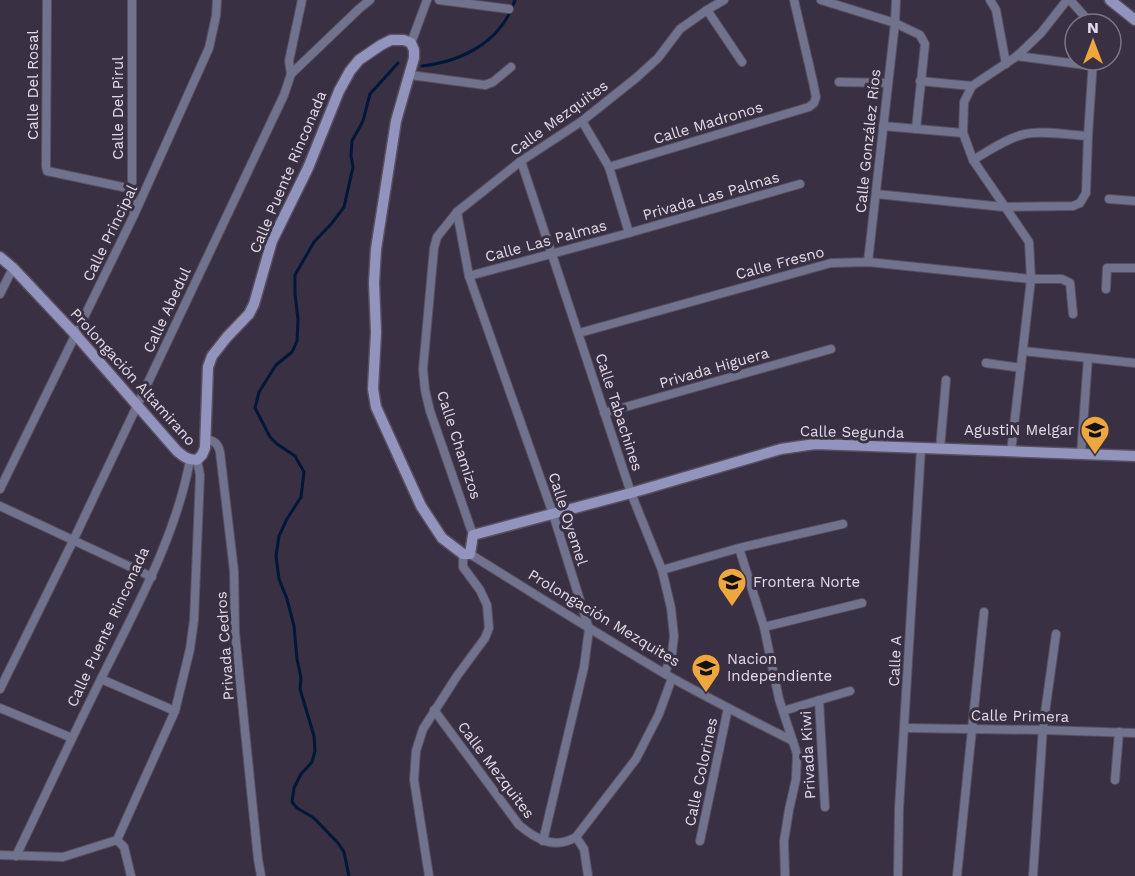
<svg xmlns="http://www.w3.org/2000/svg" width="1135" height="876" font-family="'Work Sans',sans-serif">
<rect width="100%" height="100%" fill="#3a3043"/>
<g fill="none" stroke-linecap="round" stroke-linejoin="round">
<g stroke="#011739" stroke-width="3">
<path d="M422,66C463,61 501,42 515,0"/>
<path d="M349,876L344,852L338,843L314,818L297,808L292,802L294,788L301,774L312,762L315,751L314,736L300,689L301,678L297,659L294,626L287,599L279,579L276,556L279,536L287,519L301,497L304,472L295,456L277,444L270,437L255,408L259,392L276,365L292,352L297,341L298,319L295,294V275L314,242L332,223L344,207L353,167L351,156L352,141L363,121L370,94L398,63"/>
</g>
<g stroke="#584f61" stroke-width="10">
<g id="street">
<path d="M47,0L46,166L47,171L132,189"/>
<path d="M132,0V189L134,214"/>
<path d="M439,0L509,9"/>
<path d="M821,0L895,23L920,35L925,44L916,129"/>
<path d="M990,0L996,10L1006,64"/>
<path d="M1070,0L1086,18L1089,24"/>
<path d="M707,10L742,62"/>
<path d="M411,43L427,0"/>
<path d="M1017,56L1093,66"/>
<path d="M291,74L360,8L370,0"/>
<path d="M410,75L485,85L493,82L511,67"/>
<path d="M920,81L972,86"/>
<path d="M839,82L888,83"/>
<path d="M582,121L609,167L629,233"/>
<path d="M883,126L963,133"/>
<path d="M973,160C987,152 1009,137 1025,134C1042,130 1069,135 1088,136"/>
<path d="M521,161L631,493L662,570L671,608L674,636L672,653L665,673"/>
<path d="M609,167L809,107L814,103L816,97L813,82L794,0"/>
<path d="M876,194L1004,207L1073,206L1080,203L1086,193L1088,136L1093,60"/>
<path d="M1109,199L1135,201"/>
<path d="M457,212L469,276L553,514L589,629L584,667L543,841"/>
<path d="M868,262L895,23L896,0"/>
<path d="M469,276L629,233L800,184"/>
<path d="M1106,289L1107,268H1135"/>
<path d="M0,294L13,268"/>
<path d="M579,333L831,263L868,262L1031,279H1062L1070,283L1073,314"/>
<path d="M1023,351L1135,363"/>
<path d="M986,363L1021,368"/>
<path d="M604,413L831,349"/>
<path d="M206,439C214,441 218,443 220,452L234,571L235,632L258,859L261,876"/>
<path d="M940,449L946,380"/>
<path d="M1011,452L1031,279L1029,242L973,160L963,133L964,102L972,86L1017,56L1041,33L1067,0"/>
<path d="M1081,454L1088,358"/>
<path d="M0,489L134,215L209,48L216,16L217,0"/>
<path d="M0,506L152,577"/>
<path d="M473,535L430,411L425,390L423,369L434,248L437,237L457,212L521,161L582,121L636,78L658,58L680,29L707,10L724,0"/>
<path d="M739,548L764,627L779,699L797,754L796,779L789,810L784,841L785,876"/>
<path d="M470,554C537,596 604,638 672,678C712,700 753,721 793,741"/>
<path d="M662,570L739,548L843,524"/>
<path d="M764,627L862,603"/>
<path d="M101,679L175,711"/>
<path d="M0,689L73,541L284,95L291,74L289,61L302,0"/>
<path d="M819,700L825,807"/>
<path d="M0,708L72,738"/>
<path d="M434,710L519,825C536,839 554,850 576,837L636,759L659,714L672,678"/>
<path d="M783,711L850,691"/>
<path d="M904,728L1043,730L1135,733"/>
<path d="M1115,780L1119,732"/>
<path d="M576,837L584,849L588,876"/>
<path d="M117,840L175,711L190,649L194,620L200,475L197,460"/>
<path d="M117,840L124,847L131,876"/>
<path d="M700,841L728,708"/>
<path d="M0,855L63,857L117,840"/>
<path d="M16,856C45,796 73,735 103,675C137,606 176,536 190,460"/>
<path d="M429,876L414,780L416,751L423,729L457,676L485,638L489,628L487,605L480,590L463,567V554"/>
<path d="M898,876L899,809L921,448"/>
<path d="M957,876L984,612"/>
<path d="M1033,876L1043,727L1056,634"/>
</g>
</g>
<g stroke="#584f61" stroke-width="13">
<g id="secondary">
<path d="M1110,0L1135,20"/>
<path d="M0,257L13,268L75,334L177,451C184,457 188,460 197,460L202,455L205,448L208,367L212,356L227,337L249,314L254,304L272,241L308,168L339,91L350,71L359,60L381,45L391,40H404L411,43L414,50V58L396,121L376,249L374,283L376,332L373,389L376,407L421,506L442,538L463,554H470L473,535L631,493L781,449L815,444L1135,456"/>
</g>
</g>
<use href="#street" stroke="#71728d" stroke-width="8"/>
<use href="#secondary" stroke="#9294be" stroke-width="10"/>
</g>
<defs>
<g id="school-pin" transform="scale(1.5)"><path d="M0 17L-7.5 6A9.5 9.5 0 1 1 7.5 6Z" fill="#efa73d" stroke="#3a3043"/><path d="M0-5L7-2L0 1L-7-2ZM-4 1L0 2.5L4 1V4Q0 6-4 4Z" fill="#111"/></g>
</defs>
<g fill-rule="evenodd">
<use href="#school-pin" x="1095" y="430"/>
<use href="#school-pin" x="732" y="582"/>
<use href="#school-pin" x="706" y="668"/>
</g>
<g text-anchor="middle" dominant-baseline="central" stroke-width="6" stroke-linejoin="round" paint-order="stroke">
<g font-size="15" fill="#e1dbe7" stroke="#3a3043">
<text transform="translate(33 85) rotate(-90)">Calle Del Rosal</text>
<text transform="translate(118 108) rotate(-90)">Calle Del Pirul</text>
<text transform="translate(559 118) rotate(-36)">Calle Mezquites</text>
<text transform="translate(708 123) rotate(-17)">Calle Madronos</text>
<text transform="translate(868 141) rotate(-84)">Calle González Ríos</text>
<text transform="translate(288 172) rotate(-67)">Calle Puente Rinconada</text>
<text transform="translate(711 196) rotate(-16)">Privada Las Palmas</text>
<text transform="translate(110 233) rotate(-64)">Calle Principal</text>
<text transform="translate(546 241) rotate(-15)">Calle Las Palmas</text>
<text transform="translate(780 263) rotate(-15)">Calle Fresno</text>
<text transform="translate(167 310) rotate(-65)">Calle Abedul</text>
<text transform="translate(714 368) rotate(-16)">Privada Higuera</text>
<text transform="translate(133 377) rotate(48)">Prolongación Altamirano</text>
<text transform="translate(619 412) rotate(72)">Calle Tabachines</text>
<text transform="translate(852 432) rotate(1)">Calle Segunda</text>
<text transform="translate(459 445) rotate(72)">Calle Chamizos</text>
<text transform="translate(568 519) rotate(72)">Calle Oyemel</text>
<text transform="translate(604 618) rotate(31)">Prolongación Mezquites</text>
<text transform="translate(108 627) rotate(-65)">Calle Puente Rinconada</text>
<text transform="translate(225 646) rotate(-94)">Privada Cedros</text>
<text transform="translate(895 661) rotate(-87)">Calle A</text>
<text transform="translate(1020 716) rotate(1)">Calle Primera</text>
<text transform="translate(808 755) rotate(-93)">Privada Kiwi</text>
<text transform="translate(496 770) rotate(53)">Calle Mezquites</text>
<text transform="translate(701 772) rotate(-78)">Calle Colorines</text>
</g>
<g font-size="15" fill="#e1dbe7" stroke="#3a3043" text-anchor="start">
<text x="1074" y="430" text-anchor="end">AgustiN Melgar</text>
<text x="753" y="582">Frontera Norte</text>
<text x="727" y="659">Nacion<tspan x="727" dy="17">Independiente</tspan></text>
</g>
</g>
<g transform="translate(1093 42)"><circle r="28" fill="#3a3043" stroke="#7d7485" stroke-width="1.5"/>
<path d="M0-4.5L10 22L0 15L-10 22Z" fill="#efa73d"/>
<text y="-9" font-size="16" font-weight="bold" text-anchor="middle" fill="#e1dbe7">N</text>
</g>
</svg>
